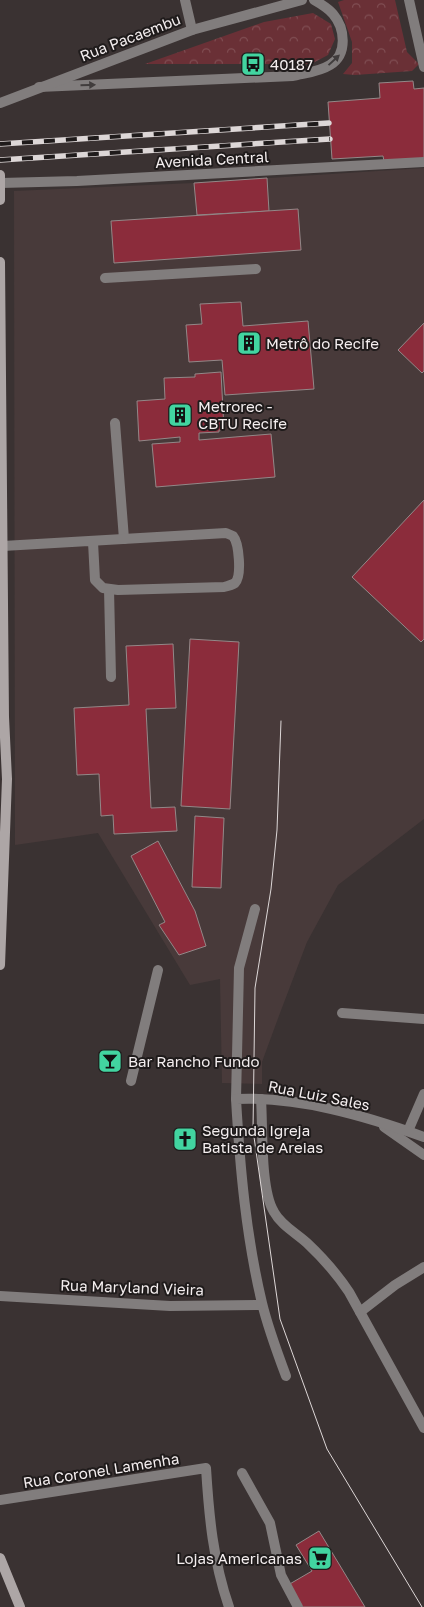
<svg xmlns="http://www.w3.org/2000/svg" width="424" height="1607" font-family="'Golos Text',sans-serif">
<defs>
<pattern id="forest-crowns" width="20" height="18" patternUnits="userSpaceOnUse" patternTransform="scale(1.25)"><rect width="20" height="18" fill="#6a3036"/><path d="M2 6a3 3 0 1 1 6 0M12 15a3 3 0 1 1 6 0" fill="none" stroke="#804e53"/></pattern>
</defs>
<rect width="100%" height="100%" fill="#3a3232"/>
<path fill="#483a3a" d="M424,168V819L338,885L307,942L280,1013L262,1062V1084L222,1083L220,979L190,985L98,833L15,845L14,191L194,183Z"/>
<g fill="url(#forest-crowns)">
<path d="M344,0H395L407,52L419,64L412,71L355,75L343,74L352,63V42L338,2Z"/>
<path d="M313,13L331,24L335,39L328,55L311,64H145L264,22Z"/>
</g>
<g fill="#8b2c3b" stroke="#938888">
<path d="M413,81L414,89L424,88V159L384,161L383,156L332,159L328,102L380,98L379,83Z"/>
<path d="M267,178L269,211L197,215L194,183Z"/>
<path d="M298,209L301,250L114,263L111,221Z"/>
<path d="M241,302L243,326L308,321L314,389L225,395L222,360L189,362L186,325L202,324L200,304Z"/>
<path d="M424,323V371L422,373L398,350Z"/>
<path d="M221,372L224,430H219V432L199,433V440L271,434L275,477L156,487L152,444L180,442V437L139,441L137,401L165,399L164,378L195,377V374Z"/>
<path d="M424,500V639L421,642L352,577Z"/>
<path d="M190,639L239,642L230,809L181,806Z"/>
<path d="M173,644L176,708L146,709L151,808L175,807L177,831L114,834L113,815L101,816L99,774L77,775L74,708L129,705L126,646Z"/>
<path d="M195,816L224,818L221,888L192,887Z"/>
<path d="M158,841L195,911L206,946L179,955L159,925L165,922L131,856Z"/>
<path d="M319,1531L365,1607H300L288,1585L312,1571L296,1545Z"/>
</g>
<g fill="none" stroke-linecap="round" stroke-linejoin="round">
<g stroke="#817d7d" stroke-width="10">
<path d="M105,278L256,269"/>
<path d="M115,423L124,539"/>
<path d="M3,546L226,533L233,536C239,543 242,576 235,583C232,585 228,586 224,587L118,590L103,588L95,580L93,542"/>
<path d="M109,589L111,677"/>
<path d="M236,1099L239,968L255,909"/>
<path d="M242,1473L270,1523L281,1575L298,1607"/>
</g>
<path stroke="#817d7d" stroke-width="10" d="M1,183L77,181L424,162"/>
<g stroke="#817d7d" stroke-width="10">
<path d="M185,0L192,30"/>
<path d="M409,0L424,67"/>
<path d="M39,87L293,76C305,73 319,72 330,65C348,54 345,28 333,14C328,8 321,4 314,0"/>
<path d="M0,103L192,30L302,0"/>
<path d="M342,1013L424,1019"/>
<path d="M131,1081L158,970"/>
<path d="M261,1099C263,1126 260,1190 274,1212C281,1225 296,1233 307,1243C323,1258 337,1274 349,1292L424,1428"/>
<path d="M384,1127L424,1155"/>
<path d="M408,1131L424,1094"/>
<path d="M0,1296L170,1306L262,1305"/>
<path d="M360,1312L395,1285L424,1267"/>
<path d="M286,1376C277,1352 268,1328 262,1303C246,1236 240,1168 236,1099C298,1096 366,1116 424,1137"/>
<path d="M0,1500L206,1468C209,1516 213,1561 229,1607"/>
</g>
<g stroke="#ada6a6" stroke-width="10">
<path d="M0,175V200"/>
<path d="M0,262L4,717L7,779L0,965"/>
<path d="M0,1558L20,1607"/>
</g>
<path stroke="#ddd7d7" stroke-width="1" d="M281,721L277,830L271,889L255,988L253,1130L280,1319L327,1449L422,1607"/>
<g stroke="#ddd7d7" stroke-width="5.5">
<g id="rail">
<path d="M0,144L329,123"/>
<path d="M0,160L330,139"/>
</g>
</g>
<use href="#rail" stroke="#1f1b1b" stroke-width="4" stroke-dasharray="11" stroke-linecap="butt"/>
</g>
<defs><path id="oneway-solid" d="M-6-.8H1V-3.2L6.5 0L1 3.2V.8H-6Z" transform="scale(1.25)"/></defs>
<g fill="#413d3d">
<use href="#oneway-solid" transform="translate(334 60) rotate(-43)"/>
<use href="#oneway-solid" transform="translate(88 85) rotate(-2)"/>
</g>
<defs>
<g id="bus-square" transform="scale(1.25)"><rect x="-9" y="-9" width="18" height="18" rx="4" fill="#42d4a0" stroke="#1f1b1b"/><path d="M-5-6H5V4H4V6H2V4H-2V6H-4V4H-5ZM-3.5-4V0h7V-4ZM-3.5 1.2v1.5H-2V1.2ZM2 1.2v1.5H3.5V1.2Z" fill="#111"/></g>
<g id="building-square" transform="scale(1.25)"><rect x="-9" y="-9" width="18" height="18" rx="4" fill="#42d4a0" stroke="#1f1b1b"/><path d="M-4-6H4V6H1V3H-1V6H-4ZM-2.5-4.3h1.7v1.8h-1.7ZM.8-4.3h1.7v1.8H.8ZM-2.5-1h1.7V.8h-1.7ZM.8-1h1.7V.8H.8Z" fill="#111"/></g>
<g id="bar-square" transform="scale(1.25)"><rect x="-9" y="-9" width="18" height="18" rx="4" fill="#42d4a0" stroke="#1f1b1b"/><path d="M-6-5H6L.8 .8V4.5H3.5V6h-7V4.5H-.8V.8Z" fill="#111"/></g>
<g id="church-square" transform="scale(1.25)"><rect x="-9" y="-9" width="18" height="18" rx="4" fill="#42d4a0" stroke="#1f1b1b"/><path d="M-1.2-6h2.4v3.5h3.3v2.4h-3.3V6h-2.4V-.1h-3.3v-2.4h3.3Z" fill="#111"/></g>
<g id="supermarket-square" transform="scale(1.25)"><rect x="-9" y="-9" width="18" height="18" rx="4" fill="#42d4a0" stroke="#1f1b1b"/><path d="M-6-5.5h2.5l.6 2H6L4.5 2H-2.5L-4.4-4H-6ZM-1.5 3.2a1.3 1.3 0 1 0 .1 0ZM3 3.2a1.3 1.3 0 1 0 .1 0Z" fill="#111"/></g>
</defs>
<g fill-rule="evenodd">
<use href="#bus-square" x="253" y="64"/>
<use href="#building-square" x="249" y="343"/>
<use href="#building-square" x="180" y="415"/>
<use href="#bar-square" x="110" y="1061"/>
<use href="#church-square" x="185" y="1139"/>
<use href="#supermarket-square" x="320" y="1558"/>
</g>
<g text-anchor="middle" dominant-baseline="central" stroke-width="4" stroke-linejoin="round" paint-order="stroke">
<g font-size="15" fill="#f4eeef" stroke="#1f1b1b">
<text transform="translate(130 37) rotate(-21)">Rua Pacaembu</text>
<text transform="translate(212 159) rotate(-3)">Avenida Central</text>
<text transform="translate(319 1095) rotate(11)">Rua Luiz Sales</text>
<text transform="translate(132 1287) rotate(2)">Rua Maryland Vieira</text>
<text transform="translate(101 1470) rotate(-9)">Rua Coronel Lamenha</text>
</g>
<g font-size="15" fill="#f4eeef" stroke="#1f1b1b" text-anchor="start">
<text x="270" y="64">40187</text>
<text x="266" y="343">Metrô do Recife</text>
<text x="198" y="406">Metrorec -<tspan x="198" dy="17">CBTU Recife</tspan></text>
<text x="128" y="1061">Bar Rancho Fundo</text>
<text x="202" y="1130">Segunda Igreja<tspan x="202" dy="17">Batista de Areias</tspan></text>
<text x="302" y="1558" text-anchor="end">Lojas Americanas</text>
</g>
</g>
</svg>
